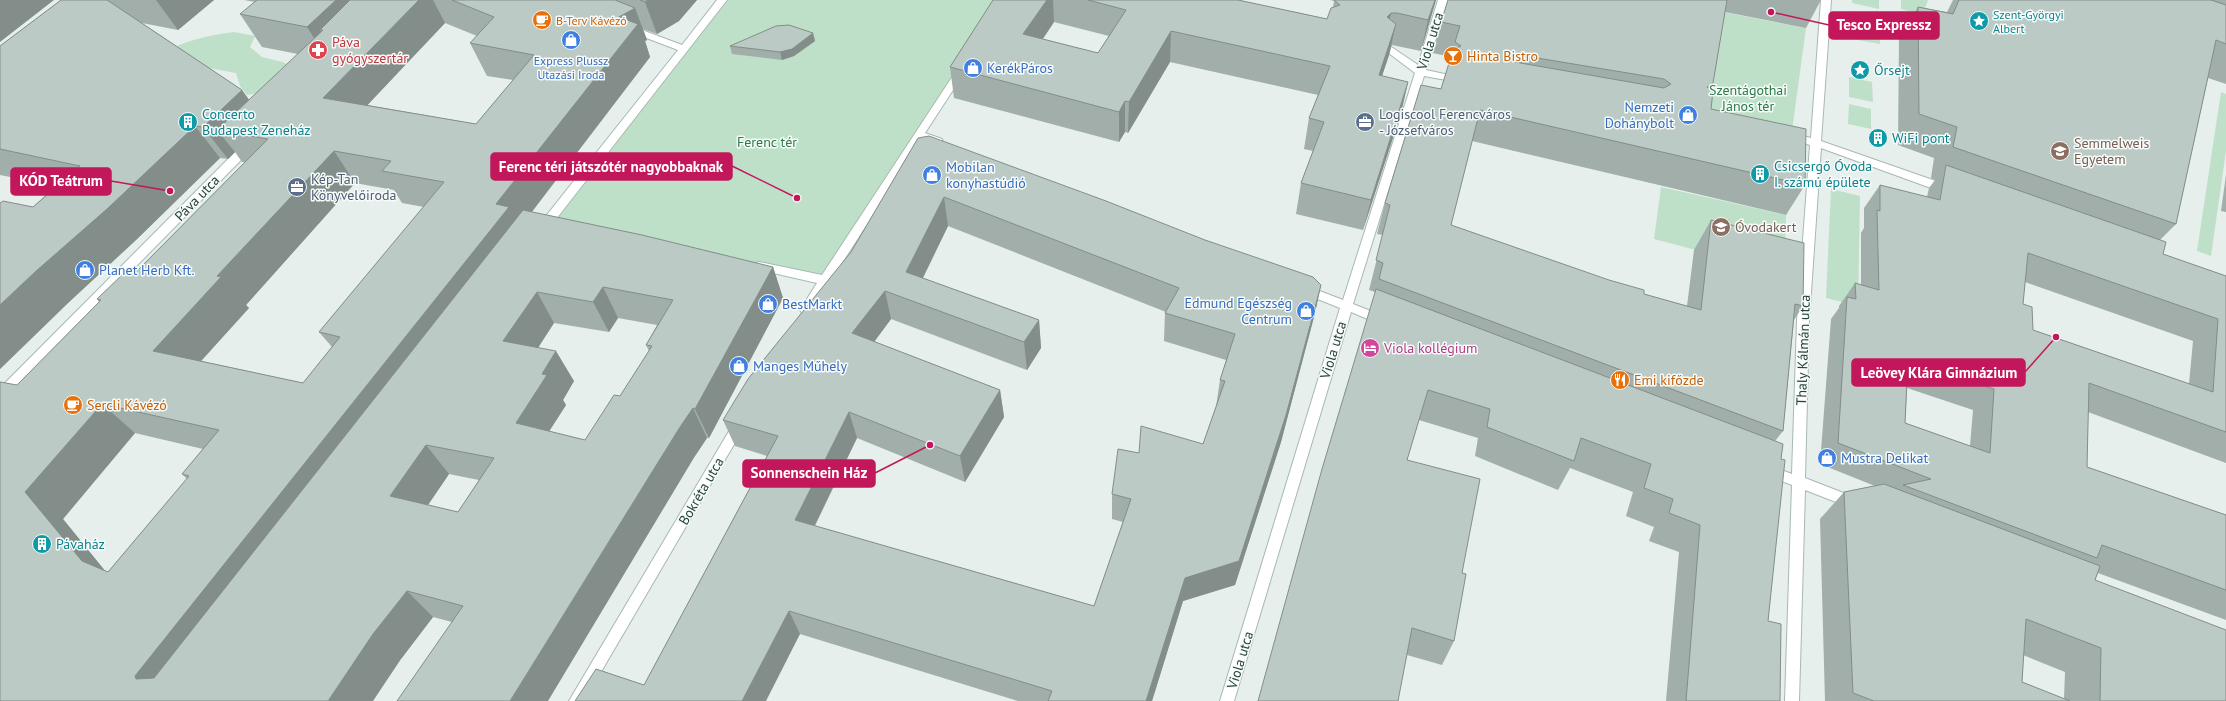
<svg xmlns="http://www.w3.org/2000/svg" width="2226" height="701" font-family="'PT Sans',sans-serif">
<rect width="100%" height="100%" fill="#e6efeb"/>
<g fill="#bfe0c8">
<path d="M722,0H1007L824,280L543,228Z"/>
<path d="M1852,0H1879V9L1852,3Z"/>
<path d="M1901,0H1928L1923,15L1901,9Z"/>
<path d="M1712,10L1806,28L1788,160L1698,118Z"/>
<path d="M1851,11L1880,18V44L1852,39Z"/>
<path d="M234,32L255,36L250,47L262,57L283,62L294,68L266,92L247,95L240,86L236,73L202,67L164,52C187,40 209,35 234,32Z"/>
<path d="M1849,77L1872,82L1873,102L1849,97Z"/>
<path d="M2221,92L2226,94V151L2211,256L2197,251Z"/>
<path d="M1849,104L1871,109V129L1848,124Z"/>
<path d="M1661,187L1786,215L1784,273L1654,239Z"/>
<path d="M1831,189L1860,196L1858,306L1826,298Z"/>
</g>
<g fill="none" stroke-linecap="round" stroke-linejoin="round">
<g stroke="#a8b8b2" stroke-width="2">
<g id="minor">
<path d="M717,0H727L546,232H538L536,229L538,226L678,50L628,31V27H634L682,45Z"/>
<path d="M1438,0H1448L1426,70L1449,75L1451,77L1446,80L1424,76L1353,304L1386,317L1388,320L1382,325L1351,312L1234,701H1220L1340,308L1300,292L1298,289L1304,285L1343,300L1415,73L1382,48L1384,46H1390L1418,65Z"/>
<path d="M1821,0H1831L1821,141L1950,186L1951,189L1946,193L1942,192L1821,148L1809,321L1805,478L1859,499L1861,503L1859,507L1854,509L1805,490L1799,701H1785L1792,485L1763,474L1762,470L1763,466L1768,465L1792,474L1797,321L1810,145L1787,139L1786,137L1791,133L1811,138Z"/>
<path d="M961,67L966,70L925,133L942,139L943,142L942,145L938,146L921,140L810,313H802L800,310L817,283L755,269L753,266L755,263L759,262L822,275L958,68Z"/>
<path d="M248,142L253,146L252,149L4,400L0,401V388L244,143Z"/>
<path d="M739,420L743,421L745,425L743,429L584,701H569L735,421Z"/>
</g>
</g>
<use href="#minor" fill="#fff" fill-rule="evenodd"/>
</g>
<g fill="#a1aea9" fill-rule="evenodd">
<path d="M61,0H214L178,30L142,23L242,90L249,100L298,54L262,47L240,14L255,2L244,0H697L679,21L657,34L643,29L647,40L645,41L650,57L532,212L773,267L783,298L709,438H707L695,456L452,622L433,617L401,659L0,701L17,385L99,302L97,299L134,274L245,162H242L235,152L228,159L220,158L136,240L68,303L0,369V203L33,207L56,186L0,175V46ZM445,23L477,36L470,43L487,76L513,80L476,124L367,105ZM355,183L394,190L402,203L424,207L319,332L332,347L303,383L201,361L249,308L246,305ZM618,318L657,325L646,345L649,351L620,396L585,440L549,431L566,405L563,400L574,381L538,348L554,323L609,332ZM135,433L203,449L182,474L187,479L108,572L105,571L63,519ZM449,474L479,480L458,512L428,505Z"/>
<path d="M993,0H1238L1327,19L1333,7L1334,1L1330,0H1436L1421,51L1392,45L1389,55L1382,76L1408,82L1401,113L1363,230L1296,214L1301,183L1313,151L1304,149L1309,118L1318,95L1170,62L1128,133L1125,132L1119,142L954,98L950,67ZM1054,22L1109,36L1098,53L1043,39Z"/>
<path d="M1448,0H1821L1806,28L1725,12L1713,83L1710,89L1711,109L1805,185L1786,215L1472,141L1451,225L1644,294L1687,306L1694,250L1711,220L1803,306L1794,320L1783,431L1775,441L1768,621L1780,701H1666L1679,552L1649,541L1654,527L1626,516L1633,492L1570,468L1558,490L1475,456L1478,438L1419,420L1407,460L1462,573L1454,641L1442,665L1407,655L1375,292L1369,290L1383,235L1377,234L1385,203L1441,89L1451,57L1433,53L1441,22Z"/>
<path d="M1953,0H2226V84L2208,78L2176,224L2160,240L2163,254L2226,276V463L2088,412L2087,467L2226,515V620L2098,573L2095,580L2226,701H1825L1820,519L1844,492L1875,486L1820,464L1831,319L1839,308V306L1855,283L1861,285V233L1864,228V208L1880,185L1927,197L1929,188L1935,180L1931,178L1934,158L1898,145L1899,38L1918,7L1947,12ZM2025,282L2193,341L2189,384L2033,330L2023,304ZM1907,388L1973,410L1970,446L1905,423ZM2023,655L2065,672L2064,699L2022,682Z"/>
<path d="M813,33L815,41L794,56L782,60L732,54L730,46Z"/>
<path d="M918,138L1205,240L1321,285L1315,313L1281,442L1235,585L1183,601L1152,701H1018L800,634L644,685L767,456L735,446L723,420L851,252ZM948,226L1166,312L1165,313L1164,341L1226,360L1220,380L1216,407L1203,444L1139,453L1112,494V519L1123,522L1094,606L815,526L857,438L965,482L1004,417L1000,390L874,342L891,319L1027,370L1041,348L1039,320L923,278Z"/>
<path d="M2226,175V212L2221,211Z"/>
</g>
<g fill="#838d89">
<path d="M0,0H54L0,42Z"/>
<path d="M156,0H214L178,30Z"/>
<path d="M336,0H388L320,30L335,53L328,60L307,27Z"/>
<path d="M419,0H433L445,23L344,130L323,98Z"/>
<path d="M648,0H697L679,21L657,34L645,2Z"/>
<path d="M1047,0H1053L1054,22L1025,65L1023,34Z"/>
<path d="M1435,0H1436L1421,51L1428,20Z"/>
<path d="M635,8L647,40L645,41L650,57L520,227L173,700L136,679L135,676L496,204L619,17Z"/>
<path d="M1391,13L1384,44L1387,17Z"/>
<path d="M1396,24L1389,55L1372,106L1379,75Z"/>
<path d="M1171,31L1170,62L1128,133L1129,102Z"/>
<path d="M813,33L815,41L794,56L782,60L780,52Z"/>
<path d="M1513,54L1503,85L1507,56Z"/>
<path d="M1408,82L1401,113L1363,230L1371,200Z"/>
<path d="M1713,83L1698,114L1707,87Z"/>
<path d="M242,90L265,122L217,130L235,152L228,159L203,127Z"/>
<path d="M1125,101V132L1119,142V112Z"/>
<path d="M195,126L220,158L136,240L68,303L0,369V305L35,272Z"/>
<path d="M334,151L355,183L246,305L249,308L183,381L153,351L217,276Z"/>
<path d="M944,197L948,226L912,300L906,272Z"/>
<path d="M773,267L783,298L709,438L695,409Z"/>
<path d="M1321,285L1315,313L1281,442L1235,585L1183,601L1152,701H1146L1185,578Z"/>
<path d="M603,287L618,318L609,332L593,302Z"/>
<path d="M885,291L891,319L860,361L852,333Z"/>
<path d="M537,292L554,323L522,372L503,341Z"/>
<path d="M1039,320L1041,348L1027,370L1024,342Z"/>
<path d="M556,351L574,381L563,400L566,405L536,452L516,423L542,374Z"/>
<path d="M1000,390L1004,417L965,482L960,456Z"/>
<path d="M102,404L135,433L63,519L119,588L82,561L25,492Z"/>
<path d="M693,408L707,438L695,456L548,701H510L680,427Z"/>
<path d="M849,412L857,438L805,545L795,520Z"/>
<path d="M426,445L449,474L415,524L390,496Z"/>
<path d="M407,591L433,617L401,659L373,701H328L373,634Z"/>
<path d="M789,611L800,634L766,701H742Z"/>
</g>
<g fill="#bbcac4" stroke="#838d89" fill-rule="evenodd">
<path d="M61,0H107L242,90L203,127L195,126L107,209L35,272L0,305V203L3,201L33,207L80,166L0,149V46Z"/>
<path d="M257,0H336L307,27L240,14Z"/>
<path d="M350,0H419L323,98L476,124L534,55L470,43L494,17L452,0H615L635,8L619,17L638,24L496,204L509,207L135,676L136,679L154,678L523,210L642,235L773,267L695,409L693,408L680,427L510,701H397L463,606L407,591L373,634L328,701H0V382L17,385L101,300L97,299L125,272L134,274L268,139L217,130L323,30H320ZM334,151L391,161L382,171L444,182L319,332L340,337L303,383L153,351L221,277L217,276ZM603,287L673,300L646,345L652,346L620,396L614,395L585,440L516,423L547,375L542,374L556,351L503,341L537,292L593,302ZM102,404L219,430L182,474L189,476L108,572L82,561L25,492ZM426,445L494,458L458,512L390,496Z"/>
<path d="M640,0H648L645,2Z"/>
<path d="M993,0H1047L1023,34L1098,53L1126,10L1088,0H1238L1327,19L1331,8L1340,5L1334,0H1435L1428,20L1397,13H1391L1387,17L1396,24L1379,75L1408,82L1371,200L1301,183L1324,122L1309,118L1330,66L1171,31L1129,102L1125,101L1119,112L950,67Z"/>
<path d="M1448,0H1727L1713,83L1707,87L1713,91L1711,109L1806,129L1805,185L1480,110L1451,225L1609,280L1644,290V294L1701,310L1711,220L1804,243L1803,306L1795,304L1783,431L1379,279L1383,263L1376,260L1390,205L1385,203L1421,85L1441,89L1453,50L1461,46L1455,42L1460,26L1441,22ZM1513,54L1664,79L1671,84L1664,88L1509,61L1507,56Z"/>
<path d="M1959,0H2211L2226,5V44L2216,40L2176,224L1953,147L1957,127L1919,114L1918,7L1953,14Z"/>
<path d="M789,25L813,33L792,49L780,52L730,46L776,26Z"/>
<path d="M929,136L1106,201L1205,240L1313,277L1321,285L1286,415L1239,561L1185,578L1146,701H1048L1052,691L789,611L742,701H575L596,669L644,685L778,436L723,420L748,379L851,252L918,138ZM944,197L1179,288L1165,313L1235,334L1220,380L1225,381L1203,444L1141,426L1139,453L1118,449L1112,494L1131,499L1094,606L795,520L849,412L960,456L1000,390L852,333L885,291L1024,342L1039,320L906,272Z"/>
<path d="M1946,165L2166,242L2163,254L2226,276V432L2089,383L2087,467L2226,515V590L2102,545L2097,558L1903,485L1931,479L1838,443L1847,297L1856,299L1855,283L1879,290L1877,210L1880,211V185L1940,200ZM2028,253L2218,319L2213,392L2033,330L2032,307L2023,304ZM1908,360L1994,389L1990,453L1905,423Z"/>
<path d="M1376,289L1783,444L1781,459L1785,460L1768,621L1781,624L1780,701H1686L1688,677L1700,525L1669,513L1673,499L1644,488L1651,464L1581,438L1574,461L1487,427L1490,409L1428,390L1407,460L1480,479L1462,573L1466,574L1454,641L1412,628L1398,701H1258L1322,469Z"/>
<path d="M1884,484L2100,566L2095,580L2226,630V701H2100L2101,648L2026,619L2022,682L2070,701H1874L1853,693L1844,492Z"/>
</g>
<defs>
<g id="cafe-disc" transform="scale(1)"><circle r="9.5" fill="#e8710a" stroke="#f7fbf9"/><path d="M-5.5-4.5H6V0H3Q3 3.5 0 3.5H-2.5Q-5.5 3.5-5.5 0ZM3-3.2v2h1.7v-2ZM-6 4.5H4V6H-6Z" fill="#fff"/></g>
<g id="sight-disc" transform="scale(1)"><circle r="9.5" fill="#0f9aa8" stroke="#f7fbf9"/><path d="M0-6L1.8-2.2L6-1.7L2.9 1.2L3.7 5.4L0 3.3L-3.7 5.4L-2.9 1.2L-6-1.7L-1.8-2.2Z" fill="#fff"/></g>
<g id="shop-disc" transform="scale(1)"><circle r="9.5" fill="#3f7fe0" stroke="#f7fbf9"/><path d="M-5-2.5h2.3a2.7 3.5 0 0 1 5.4 0H5L5.5 6h-11ZM-1.5-2.5h3a1.5 2.3 0 0 0-3 0Z" fill="#fff"/></g>
<g id="pharmacy-disc" transform="scale(1)"><circle r="9.5" fill="#e0444e" stroke="#f7fbf9"/><path d="M-2-6h4v4h4v4h-4v4h-4v-4h-4v-4h4Z" fill="#fff"/></g>
<g id="bar-disc" transform="scale(1)"><circle r="9.5" fill="#e8710a" stroke="#f7fbf9"/><path d="M-6-5H6L.8 .8V4.5H3.5V6h-7V4.5H-.8V.8Z" fill="#fff"/></g>
<g id="building-disc" transform="scale(1)"><circle r="9.5" fill="#0f9aa8" stroke="#f7fbf9"/><path d="M-4-6H4V6H1V3H-1V6H-4ZM-2.5-4.3h1.7v1.8h-1.7ZM.8-4.3h1.7v1.8H.8ZM-2.5-1h1.7V.8h-1.7ZM.8-1h1.7V.8H.8Z" fill="#fff"/></g>
<g id="office-disc" transform="scale(1)"><circle r="9.5" fill="#5c6f8a" stroke="#f7fbf9"/><path d="M-6-3h4V-5.5h4V-3h4V5H-6ZM-1-4.5V-3h2v-1.5ZM-6 0V1H6V0Z" fill="#fff"/></g>
<g id="university-disc" transform="scale(1)"><circle r="9.5" fill="#8d6e63" stroke="#f7fbf9"/><path d="M0-5L7-2L0 1L-7-2ZM-4 1L0 2.5L4 1V4Q0 6-4 4Z" fill="#fff"/></g>
<g id="school-disc" transform="scale(1)"><circle r="9.5" fill="#8d6e63" stroke="#f7fbf9"/><path d="M0-5L7-2L0 1L-7-2ZM-4 1L0 2.5L4 1V4Q0 6-4 4Z" fill="#fff"/></g>
<g id="hotel-disc" transform="scale(1)"><circle r="9.5" fill="#d1479c" stroke="#f7fbf9"/><path d="M-6-4.5h1.5V1H6V5H4.5V3h-9V5H-6ZM-4 0a1.8 1.8 0 1 1 3.6 0ZM.5 0V-2.5h3Q6-2.5 6 0Z" fill="#fff"/></g>
<g id="restaurant-disc" transform="scale(1)"><circle r="9.5" fill="#e8710a" stroke="#f7fbf9"/><path d="M-5-6h1v4h1v-4h1v4h1v-4h1v5L-1.5 .5V6h-2V.5L-5-1ZM5-6V6H3V1.5H1.5Q1.5-4 5-6Z" fill="#fff"/></g>
</defs>
<g fill-rule="evenodd">
<use href="#cafe-disc" x="542" y="20"/>
<use href="#sight-disc" x="1979" y="21"/>
<use href="#shop-disc" x="571" y="40"/>
<use href="#pharmacy-disc" x="318" y="50"/>
<use href="#bar-disc" x="1453" y="56"/>
<use href="#shop-disc" x="973" y="68"/>
<use href="#sight-disc" x="1860" y="70"/>
<use href="#shop-disc" x="1688" y="115"/>
<use href="#building-disc" x="188" y="122"/>
<use href="#office-disc" x="1365" y="122"/>
<use href="#building-disc" x="1878" y="138"/>
<use href="#university-disc" x="2060" y="151"/>
<use href="#building-disc" x="1760" y="174"/>
<use href="#shop-disc" x="932" y="175"/>
<use href="#office-disc" x="297" y="187"/>
<use href="#school-disc" x="1721" y="227"/>
<use href="#shop-disc" x="85" y="270"/>
<use href="#shop-disc" x="768" y="304"/>
<use href="#shop-disc" x="1306" y="311"/>
<use href="#hotel-disc" x="1370" y="348"/>
<use href="#shop-disc" x="739" y="366"/>
<use href="#restaurant-disc" x="1620" y="380"/>
<use href="#cafe-disc" x="73" y="405"/>
<use href="#shop-disc" x="1827" y="458"/>
<use href="#building-disc" x="42" y="544"/>
</g>
<g text-anchor="middle" dominant-baseline="central" stroke-width="3" stroke-linejoin="round" paint-order="stroke">
<g font-size="12" fill="#0d838f" stroke="#f7fbf9" text-anchor="start">
<text x="1993" y="14">Szent-Györgyi<tspan x="1993" dy="14">Albert</tspan></text>
</g>
<g font-size="12" fill="#c56008" stroke="#f7fbf9" text-anchor="start">
<text x="556" y="20">B-Terv Kávézó</text>
</g>
<g font-size="12" fill="#366cbe" stroke="#f7fbf9">
<text x="571" y="60">Express Plussz<tspan x="571" dy="14">Utazási Iroda</tspan></text>
</g>
<g font-size="14" fill="#24423a" stroke="#f7fbf9">
<text transform="translate(1430 41) rotate(-73)">Viola utca</text>
<text transform="translate(197 198) rotate(-46)">Páva utca</text>
<text transform="translate(1333 350) rotate(-73)">Viola utca</text>
<text transform="translate(1803 350) rotate(-88)">Thaly Kálmán utca</text>
<text transform="translate(701 491) rotate(-60)">Bokréta utca</text>
<text transform="translate(1240 660) rotate(-73)">Viola utca</text>
</g>
<g font-size="14" fill="#be3a42" stroke="#f7fbf9" text-anchor="start">
<text x="332" y="42">Páva<tspan x="332" dy="16">gyógyszertár</tspan></text>
</g>
<g font-size="14" fill="#c56008" stroke="#f7fbf9" text-anchor="start">
<text x="1467" y="56">Hinta Bistro</text>
<text x="1634" y="380">Emi kifőzde</text>
<text x="87" y="405">Sercli Kávézó</text>
</g>
<g font-size="14" fill="#366cbe" stroke="#f7fbf9" text-anchor="start">
<text x="987" y="68">KerékPáros</text>
<text x="1674" y="107" text-anchor="end">Nemzeti<tspan x="1674" dy="16">Dohánybolt</tspan></text>
<text x="946" y="167">Mobilan<tspan x="946" dy="16">konyhastúdió</tspan></text>
<text x="99" y="270">Planet Herb Kft.</text>
<text x="1292" y="303" text-anchor="end">Edmund Egészség<tspan x="1292" dy="16">Centrum</tspan></text>
<text x="782" y="304">BestMarkt</text>
<text x="753" y="366">Manges Műhely</text>
<text x="1841" y="458">Mustra Delikat</text>
</g>
<g font-size="14" fill="#0d838f" stroke="#f7fbf9" text-anchor="start">
<text x="1874" y="70">Őrsejt</text>
<text x="202" y="114">Concerto<tspan x="202" dy="16">Budapest Zeneház</tspan></text>
<text x="1892" y="138">WiFi pont</text>
<text x="1774" y="166">Csicsergő Óvoda<tspan x="1774" dy="16">I. számú épülete</tspan></text>
<text x="56" y="544">Pávaház</text>
</g>
<g font-size="14" fill="#2d7a4b" stroke="#f7fbf9">
<text x="1748" y="90">Szentágothai<tspan x="1748" dy="16">János tér</tspan></text>
<text x="767" y="142">Ferenc tér</text>
</g>
<g font-size="14" fill="#4e5e75" stroke="#f7fbf9" text-anchor="start">
<text x="1379" y="114">Logiscool Ferencváros<tspan x="1379" dy="16">- Józsefváros</tspan></text>
<text x="311" y="179">Kép-Tan<tspan x="311" dy="16">Könyvelőiroda</tspan></text>
</g>
<g font-size="14" fill="#785e54" stroke="#f7fbf9" text-anchor="start">
<text x="2074" y="143">Semmelweis<tspan x="2074" dy="16">Egyetem</tspan></text>
<text x="1735" y="227">Óvodakert</text>
</g>
<g font-size="14" fill="#b23c85" stroke="#f7fbf9" text-anchor="start">
<text x="1384" y="348">Viola kollégium</text>
</g>
</g>
<path fill="none" stroke="#c2185b" stroke-width="1.5" d="M1771 12L1829 25M797 198L732 166M170 191L111 181M2056 337L2025 372M930 445L875 473"/>
<g fill="#c2185b" stroke="#f7fbf9" stroke-width="1.5">
<circle cx="1771" cy="12" r="4"/>
<circle cx="797" cy="198" r="4"/>
<circle cx="170" cy="191" r="4"/>
<circle cx="2056" cy="337" r="4"/>
<circle cx="930" cy="445" r="4"/>
</g>
<g fill="#c2185b" stroke="#c2185b" stroke-width="1.5">
<rect x="1829" y="12" width="110" height="27" rx="4"/>
<rect x="491" y="153" width="241" height="27" rx="4"/>
<rect x="11" y="168" width="100" height="27" rx="4"/>
<rect x="1852" y="359" width="173" height="27" rx="4"/>
<rect x="743" y="460" width="132" height="27" rx="4"/>
</g>
<g font-size="15" text-anchor="middle" font-weight="bold" fill="#fff">
<text x="1884" y="30">Tesco Expressz</text>
<text x="611" y="172">Ferenc téri játszótér nagyobbaknak</text>
<text x="61" y="186">KÓD Teátrum</text>
<text x="1939" y="378">Leövey Klára Gimnázium</text>
<text x="809" y="478">Sonnenschein Ház</text>
</g>
</svg>
